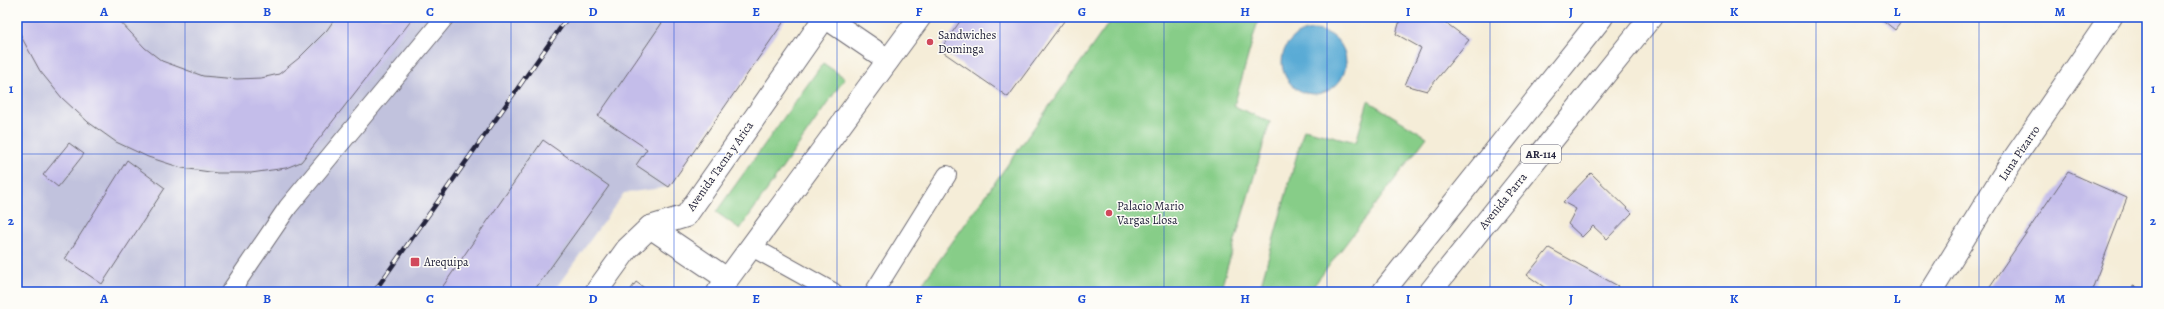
<svg xmlns="http://www.w3.org/2000/svg" width="2164" height="309" font-family="Alegreya,serif">
<rect width="100%" height="100%" fill="#fdfcf7"/>
<filter id="ink" filterUnits="userSpaceOnUse"><feTurbulence type="fractalNoise" baseFrequency=".025" numOctaves="2"/><feDisplacementMap in="SourceGraphic" scale="8" xChannelSelector="R" yChannelSelector="G"/><feConvolveMatrix kernelMatrix="1 2 1 2 8 2 1 2 1" color-interpolation-filters="sRGB"/></filter>
<filter id="wash" filterUnits="userSpaceOnUse"><feTurbulence type="fractalNoise" baseFrequency=".012" numOctaves="4" result="noise"/><feDisplacementMap in="SourceGraphic" scale="16" xChannelSelector="R" yChannelSelector="G"/><feGaussianBlur stdDeviation="0.9" result="paint"/><feColorMatrix in="noise" values="0 0 0 0 0 0 0 0 0 0 0 0 0 0 0 0 0 1.4 0 .05"/><feComposite in="paint" operator="in"/></filter>
<g filter="url(#wash)">
<rect width="100%" height="100%" fill="#f5edd8"/>
<path fill="#c1c2dd" d="M17,17H787L669,187L624,193L553,292H17Z"/>
<g fill="#87cd88" stroke="#547862">
<path d="M1113,17H1259L1234,106L1270,122L1220,292H941L923,283Z"/>
<path d="M823,63L845,78L740,229L716,212Z"/>
<path d="M1368,101L1427,137L1309,292H1259L1304,129L1356,142Z"/>
</g>
<circle fill="#5aabd5" stroke="#3e6688" cx="1314" cy="62" r="32"/>
<g id="blocks">
<g fill="#c4bdea">
<path d="M17,17H116L145,48L162,61L203,76L237,79L261,78L279,74L299,58L327,30L336,17H414L301,162L286,168L251,173H217L182,168L148,157L116,142L88,122L62,98L40,71L23,40L17,26Z"/>
<path d="M666,17H787L669,187L636,165L647,149L598,116Z"/>
<path d="M963,17H1067L1008,97L940,50Z"/>
<path d="M1401,17H1438L1469,40L1427,91L1405,85L1421,48L1396,34Z"/>
<path d="M1879,17H1905L1895,30Z"/>
<path d="M543,140L609,186L533,292H439Z"/>
<path d="M69,143L84,154L58,187L43,175Z"/>
<path d="M127,160L165,188L102,284L65,259Z"/>
<path d="M2068,172L2127,198L2091,292H1986Z"/>
<path d="M1591,173L1632,213L1607,239L1593,226L1582,237L1568,224L1576,209L1563,202Z"/>
<path d="M1549,248L1618,286L1614,292H1551L1527,275Z"/>
<path d="M636,282L650,292H629Z"/>
<path d="M2133,286L2147,291V292H2132Z"/>
</g>
</g>
</g>
<g filter="url(#ink)">
<use href="#blocks" fill-opacity="0" stroke="#6c6972" stroke-width="1"/>
<g fill="none" stroke-linecap="round" stroke-linejoin="round">
<g stroke="#6c6972" stroke-width="20">
<g id="service">
<path d="M752,247L833,292"/>
<path d="M230,292L288,207L445,17"/>
<path d="M874,292L947,175"/>
</g>
</g>
<g stroke="#6c6972" stroke-width="24">
<g id="minor">
<path d="M825,17L888,60"/>
<path d="M650,227L727,279"/>
<path d="M596,292L627,249L650,227L686,216L825,17"/>
<path d="M718,292L920,17"/>
<path d="M1931,292L2008,167L2111,17"/>
</g>
</g>
<g stroke="#6c6972" stroke-width="24">
<g id="primary">
<path d="M1383,292L1602,17"/>
<path d="M1430,292L1651,17"/>
</g>
</g>
<use href="#service" stroke="#fff" stroke-width="18"/>
<use href="#minor" stroke="#fff" stroke-width="22"/>
<use href="#primary" stroke="#fff" stroke-width="22"/>
<g stroke="#22223b" stroke-width="4.5">
<path id="rail" d="M374,292L568,17"/>
</g>
<use href="#rail" stroke="#fdfcf7" stroke-width="3" stroke-dasharray="9" stroke-linecap="butt"/>
</g>
</g>
<path fill="none" stroke="#1d4ed8" stroke-width="1" stroke-opacity="0.55" d="M185,17V292M348,17V292M511,17V292M674,17V292M837,17V292M1000,17V292M1164,17V292M1327,17V292M1490,17V292M1653,17V292M1816,17V292M1979,17V292M17,154H2147"/>
<g fill="#d1495b" stroke="#fdfcf7" stroke-width="1.5">
<circle cx="930" cy="42" r="4"/>
<circle cx="1109" cy="213" r="4"/>
<rect x="410" y="257" width="10" height="10" rx="2"/>
</g>
<g text-anchor="middle" dominant-baseline="central" stroke-width="3" stroke-linejoin="round" paint-order="stroke">
<rect fill="#fdfcf7" stroke="#646373" stroke-width="1" x="1521" y="145" width="40" height="18" rx="3"/>
<g font-size="11" font-weight="bold" fill="#22223b">
<text x="1541" y="154">AR-114</text>
</g>
<g font-size="12" fill="#22223b" stroke="#fdfcf7" text-anchor="start">
<text x="938" y="35">Sandwiches<tspan x="938" dy="14">Dominga</tspan></text>
<text x="1117" y="206">Palacio Mario<tspan x="1117" dy="14">Vargas Llosa</tspan></text>
<text x="424" y="262">Arequipa</text>
</g>
<g font-size="12" fill="#22223b" stroke="#fdfcf7">
<text transform="translate(2019 153) rotate(-56)">Luna Pizarro</text>
<text transform="translate(720 166) rotate(-55)">Avenida Tacna y Arica</text>
<text transform="translate(1503 201) rotate(-51)">Avenida Parra</text>
</g>
</g>
<rect width="2164" height="309" fill="none" stroke="#fdfcf7" stroke-width="44"/>
<rect x="22" y="22" width="2120" height="265" fill="none" stroke="#1d4ed8" stroke-width="1.5"/>
<g font-size="13" text-anchor="middle" font-weight="bold" fill="#1d4ed8">
<text x="104" y="16">A</text>
<text x="267" y="16">B</text>
<text x="430" y="16">C</text>
<text x="593" y="16">D</text>
<text x="756" y="16">E</text>
<text x="919" y="16">F</text>
<text x="1082" y="16">G</text>
<text x="1245" y="16">H</text>
<text x="1408" y="16">I</text>
<text x="1571" y="16">J</text>
<text x="1734" y="16">K</text>
<text x="1897" y="16">L</text>
<text x="2060" y="16">M</text>
<text x="11" y="93">1</text>
<text x="2153" y="93">1</text>
<text x="11" y="225">2</text>
<text x="2153" y="225">2</text>
<text x="104" y="303">A</text>
<text x="267" y="303">B</text>
<text x="430" y="303">C</text>
<text x="593" y="303">D</text>
<text x="756" y="303">E</text>
<text x="919" y="303">F</text>
<text x="1082" y="303">G</text>
<text x="1245" y="303">H</text>
<text x="1408" y="303">I</text>
<text x="1571" y="303">J</text>
<text x="1734" y="303">K</text>
<text x="1897" y="303">L</text>
<text x="2060" y="303">M</text>
</g>
</svg>
